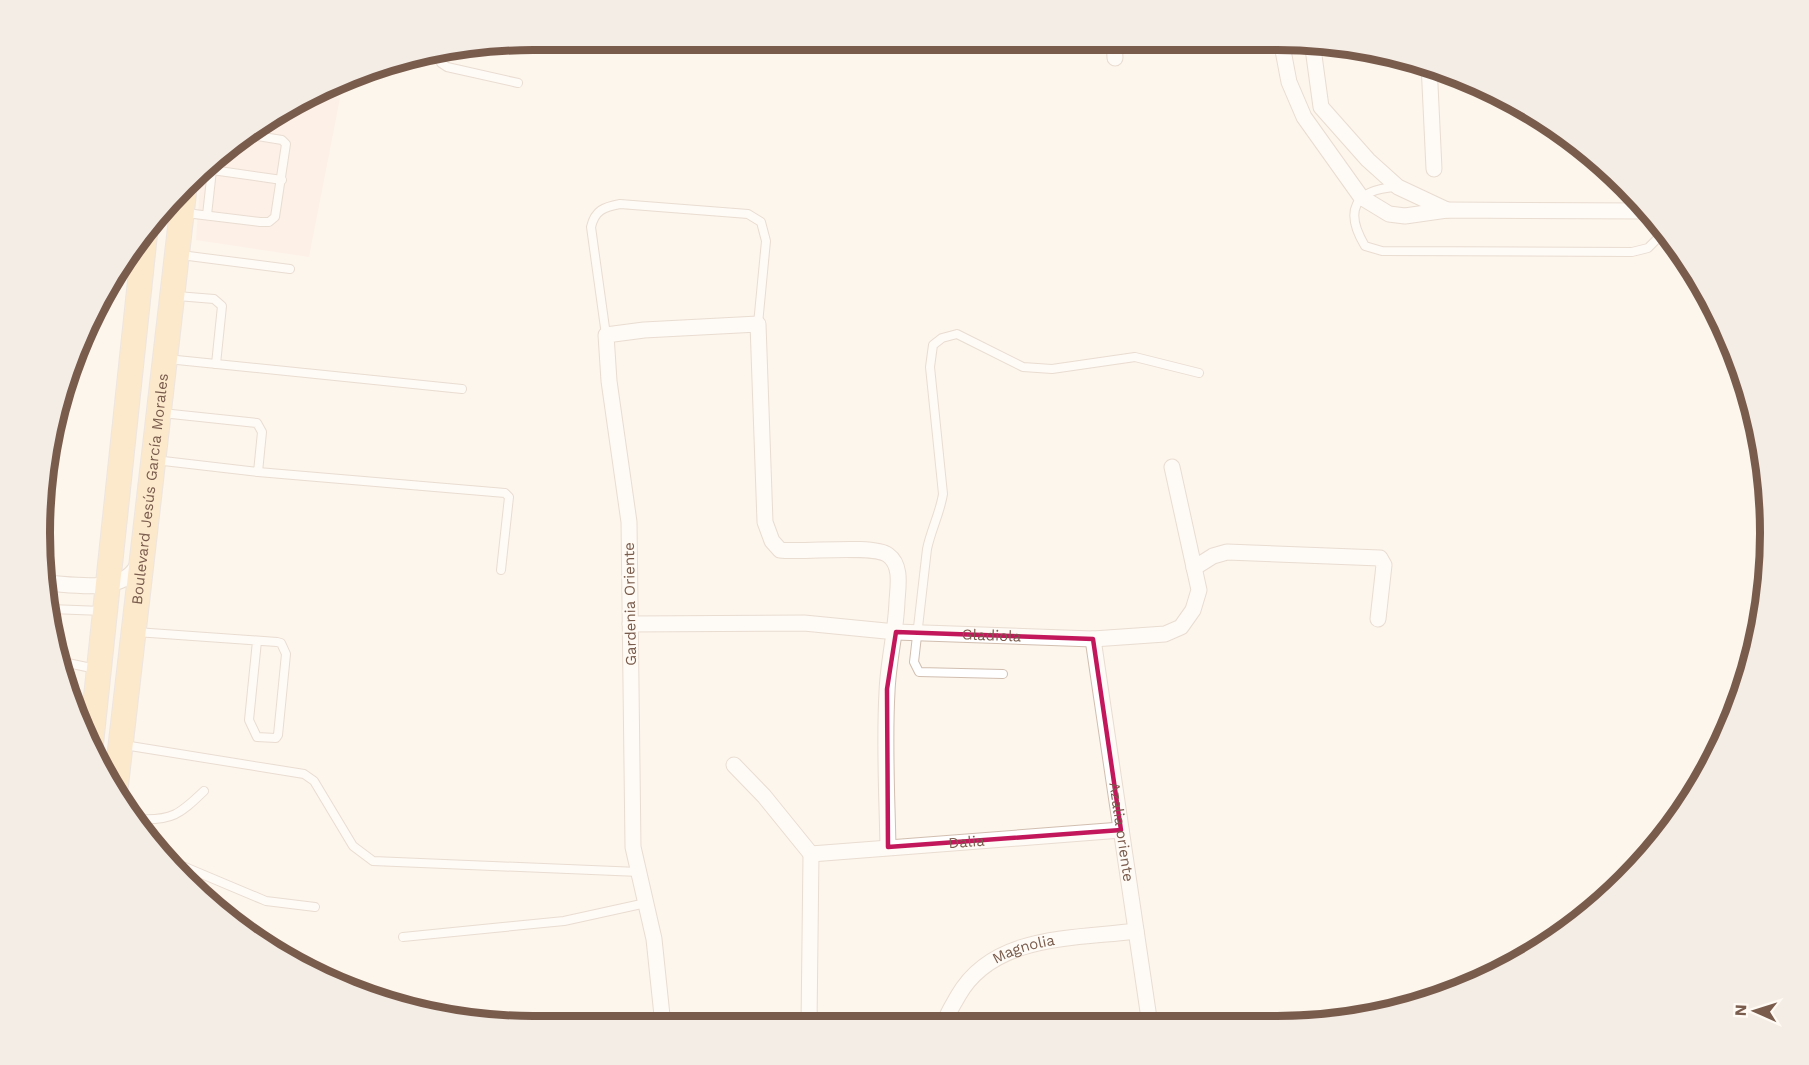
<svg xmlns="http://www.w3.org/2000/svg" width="1809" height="1065" font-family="'Work Sans',sans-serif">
<rect width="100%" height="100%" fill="#fdf6ec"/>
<path fill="#fde8e0" d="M319,94L340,98L309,257L196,240L201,174L232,141Z"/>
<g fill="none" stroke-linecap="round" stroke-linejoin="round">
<g stroke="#d1beb0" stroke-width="10">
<g id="service">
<path d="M439,54L441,63L447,67L518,83"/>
<path d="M212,170L282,180"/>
<path d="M1395,187C1354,190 1344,211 1365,246L1382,251L1632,252L1648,248L1665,231"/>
<path d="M186,213L260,222H269L275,217L286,144L282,140L245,134"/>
<path d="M207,215L213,161"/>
<path d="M181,255L290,269"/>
<path d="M177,296L214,299L222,306L216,364"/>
<path d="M606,335L591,227C595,210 604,207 620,204L748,214L761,222L766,241L758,324"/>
<path d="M167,359L462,389"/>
<path d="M155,460L258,472L262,432L257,423L162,413"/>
<path d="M258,472L505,493L509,497L501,570"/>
<path d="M50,609L103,611"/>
<path d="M136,632L277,642L281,643L286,654L278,735L276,738L257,737L249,720L257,641"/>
<path d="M63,662L96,669"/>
<path d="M1003,674L919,672L914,662L927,549C931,530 940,513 943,494L930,367L933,345L942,338L957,334L1023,367L1052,369L1135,357L1199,373"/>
<path d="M124,745L304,774L314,781L353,846L373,861L639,872"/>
<path d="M138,819C172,821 180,814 204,791"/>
<path d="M169,864L185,867L266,901L315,907"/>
<path d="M403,937L564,921L646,903"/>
</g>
</g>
<g stroke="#d1beb0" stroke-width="17">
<g id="minor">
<path d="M1114,40L1115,58"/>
<path d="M1281,40L1289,82L1304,117L1361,197L1389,214L1405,216L1447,210L1648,211"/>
<path d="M1312,41L1321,107L1368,160L1398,187L1447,210"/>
<path d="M1429,64L1434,169"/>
<path d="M1194,568L1213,556L1227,552L1380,558L1384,565L1378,619"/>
<path d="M44,583C74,584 125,596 139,562"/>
<path id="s1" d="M630,624L804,623L896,632L1093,639L1165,634L1181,627L1193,610L1199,590L1172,467"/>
<path id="s2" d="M1093,639L1150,1025"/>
<path d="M734,765L764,796L811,854"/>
<path id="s3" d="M811,854L1121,830"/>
<path d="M663,1025L654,939L633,847L629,522L609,381L606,335L644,330L758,324L765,522L772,541L780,550C803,553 873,544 888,555C902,565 898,586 897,601C896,632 888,662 887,692C884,744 887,795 888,847"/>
<path d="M809,1025L811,854"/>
<path id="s4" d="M944,1025C946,1015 953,1005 958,996C993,934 1074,939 1136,931"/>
</g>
</g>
<g stroke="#dad1cd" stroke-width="26">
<g id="primary">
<path d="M91,744L145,234"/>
<path id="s5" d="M116,785L184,193"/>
</g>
</g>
<use href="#service" stroke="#fff" stroke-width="8"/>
<use href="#minor" stroke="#fff" stroke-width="15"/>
<use href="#primary" stroke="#fbd9a5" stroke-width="24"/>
</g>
<path d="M0 0H1809V1065H0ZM896,632L1093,639L1121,830L888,847L887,689Z" fill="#fdf6ec" fill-opacity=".55" fill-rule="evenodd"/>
<path fill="none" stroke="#c2185b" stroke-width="4.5" stroke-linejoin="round" d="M896,632L1093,639L1121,830L888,847L887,689Z"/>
<g text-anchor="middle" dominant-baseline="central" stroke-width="4.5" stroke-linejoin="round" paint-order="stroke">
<g font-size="15" fill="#7a5c4d" stroke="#fffaf3">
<text stroke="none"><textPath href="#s5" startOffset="298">Boulevard Jesús García Morales</textPath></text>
<text transform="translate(630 604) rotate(-91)">Gardenia Oriente</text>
<text stroke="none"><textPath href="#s1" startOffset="362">Gladiola</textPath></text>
<text stroke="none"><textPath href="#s2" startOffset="195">Azalia oriente</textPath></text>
<text stroke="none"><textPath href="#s3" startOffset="156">Dalia</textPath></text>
<text stroke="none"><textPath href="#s4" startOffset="116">Magnolia</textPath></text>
</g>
</g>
<path d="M0 0H1809V1065H0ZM533 50H1277A483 483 0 0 1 1760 533V533A483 483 0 0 1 1277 1016H533A483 483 0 0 1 50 533V533A483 483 0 0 1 533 50Z" fill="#f4ede6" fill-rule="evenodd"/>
<path fill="none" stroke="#7a5c4d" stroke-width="8" d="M533 50H1277A483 483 0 0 1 1760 533V533A483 483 0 0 1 1277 1016H533A483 483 0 0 1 50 533V533A483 483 0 0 1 533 50Z"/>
<g transform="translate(1755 1011) rotate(273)" stroke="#fffaf3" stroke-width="4.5" paint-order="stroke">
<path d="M0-4.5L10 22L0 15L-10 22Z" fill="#7a5c4d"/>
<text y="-9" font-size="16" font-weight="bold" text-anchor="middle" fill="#7a5c4d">N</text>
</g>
</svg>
